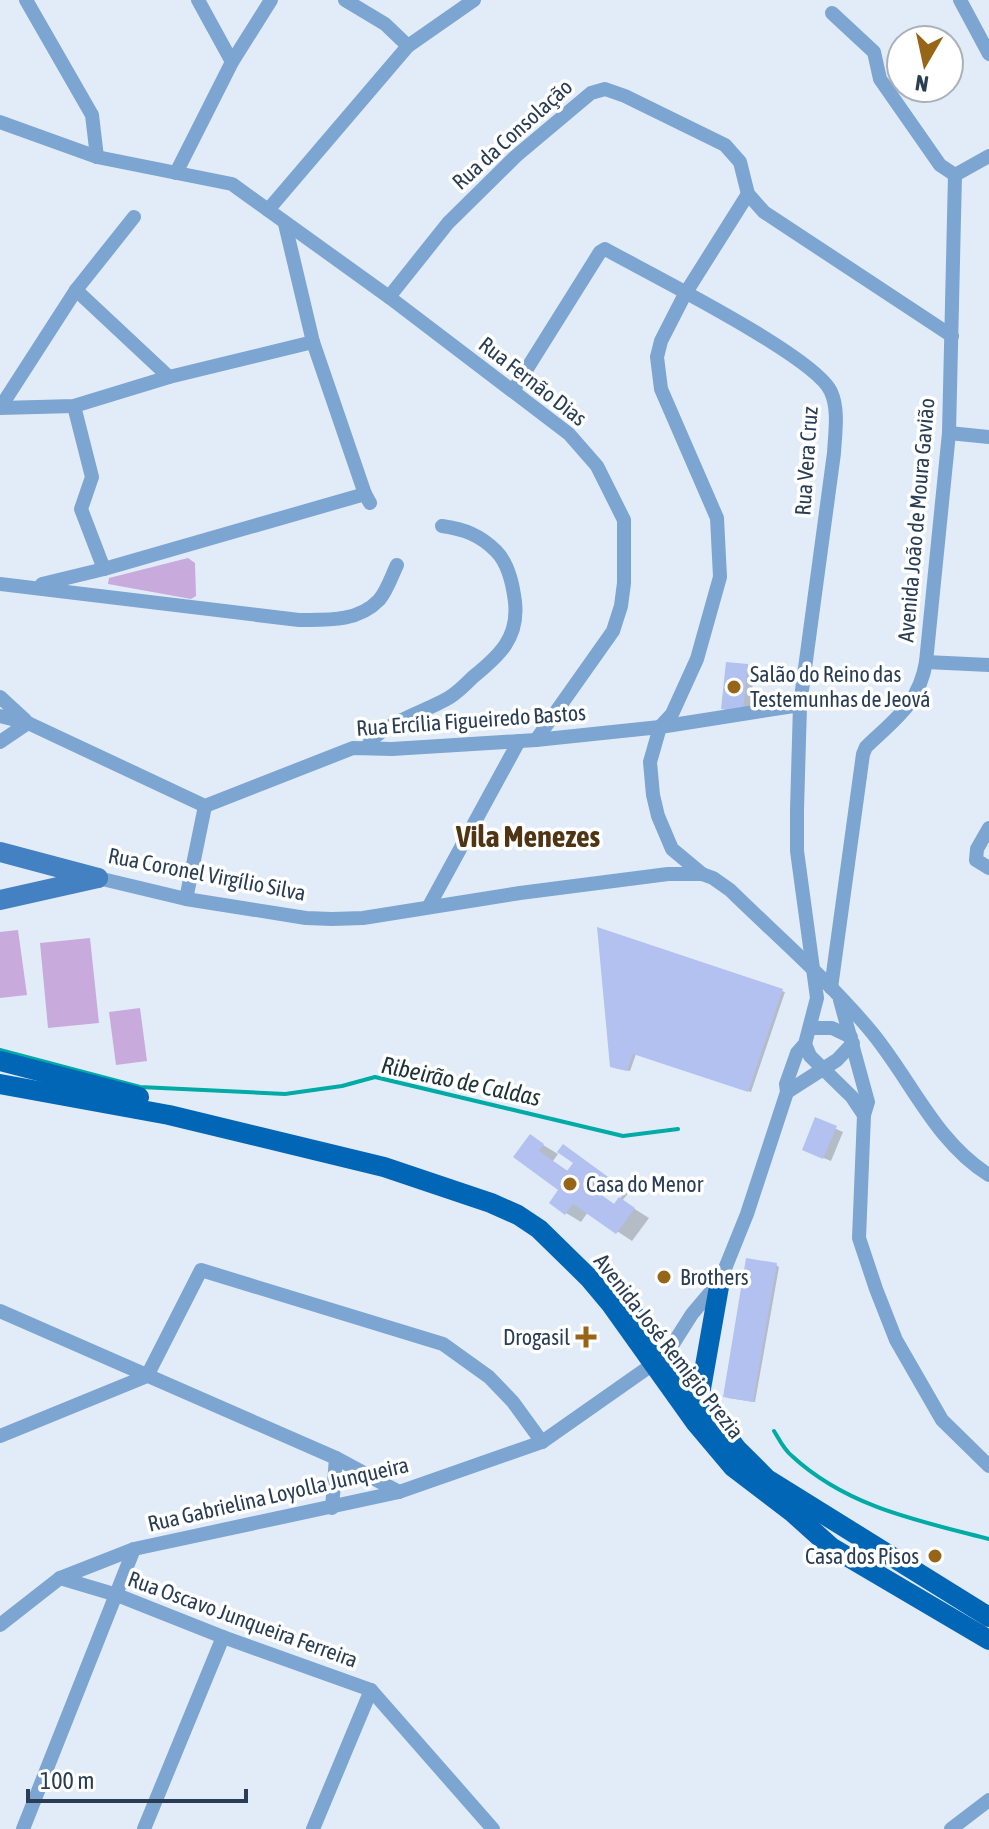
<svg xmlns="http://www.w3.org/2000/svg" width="989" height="1829" font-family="'Asap Condensed',sans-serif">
<rect width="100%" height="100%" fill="#e2ecf8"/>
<g fill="#c9aadd">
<path d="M188,558L195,563L196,596L191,599L108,584L109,578Z"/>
<path d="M18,930L27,995L0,998V932Z"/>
<path d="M90,938L99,1023L48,1028L40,943Z"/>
<path d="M140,1008L147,1061L116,1065L109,1012Z"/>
</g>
<g fill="#0003" fill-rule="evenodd">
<path d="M747,666L754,670L750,715L730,712L723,708Z"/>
<path d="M599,929L785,992L751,1092L636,1054L630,1071L615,1068Z"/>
<path d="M816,1120L843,1132L831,1161L811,1153Z"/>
<path d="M530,1137L558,1154L553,1161L569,1172L576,1163L564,1147L629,1192L622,1201L649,1218L632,1241L588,1212L581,1222L566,1213L561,1190ZM608,1188L622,1196L615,1205L602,1196Z"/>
<path d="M776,1265L779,1267L755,1402L728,1398L726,1396Z"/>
</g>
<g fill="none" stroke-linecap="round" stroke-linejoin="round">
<g stroke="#00aba6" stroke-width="4">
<path d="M0,1050L140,1087L285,1094L342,1086L375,1077L623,1136L678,1129"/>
<path d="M774,1431C779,1439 784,1450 792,1456C847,1507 919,1521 989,1539"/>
</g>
</g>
<g fill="#b2c1f0">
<path d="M726,662L748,664L743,712L721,709Z"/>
<path d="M597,927L783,989L748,1092L633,1054L627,1071L610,1067Z"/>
<path d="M815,1117L837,1126L823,1159L802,1150Z"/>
<path d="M530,1134L544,1144L539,1151L567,1171L573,1163L557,1152L563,1144L615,1182L608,1191L593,1180L589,1186L614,1204L619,1197L635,1208L616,1234L573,1204L565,1215L549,1203L558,1190L513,1157Z"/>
<path d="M746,1258L777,1263L753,1402L723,1397Z"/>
</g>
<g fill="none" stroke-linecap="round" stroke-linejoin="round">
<g stroke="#7da5d2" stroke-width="14">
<path d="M26,0L92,115L97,157"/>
<path d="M198,0L232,62"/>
<path d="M345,0L385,24L408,46"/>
<path d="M960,0L989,54"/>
<path d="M832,13L874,52L880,79L940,165L955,175"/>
<path d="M0,122L97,157L232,184L389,297L569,434L597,466L624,520V583L621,606L613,631L536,740"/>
<path d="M176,173L232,62L271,0"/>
<path d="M955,175L989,156"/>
<path d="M268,210L408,46L474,0"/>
<path d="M285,224L313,342L365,494L370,503"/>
<path d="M76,290L169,377"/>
<path d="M389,297L448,223L516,156L591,93L605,89L625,96L725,145L740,162L748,194L764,212L952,336"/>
<path d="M74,406L92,477L81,509L104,569"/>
<path d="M0,408L74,406L169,377L313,342"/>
<path d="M0,408L76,290L134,217"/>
<path d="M949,433L989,437"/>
<path d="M0,584L299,620C327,620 358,622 379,600C387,591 392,575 397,565"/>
<path d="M42,584L104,569L365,494"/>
<path d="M926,662L989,665"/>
<path d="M0,697L25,720"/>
<path d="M0,716L28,723L205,806L353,748L392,749L536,740L660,727L800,705"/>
<path d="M0,742L28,723"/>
<path d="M367,747C379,724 428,711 450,697C458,692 466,684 473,677C499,656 519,638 515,602C513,585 508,563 496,551C480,535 464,529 442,526"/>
<path d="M989,828L977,849L976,860L989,868"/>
<path d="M702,874L672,849L658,816L653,795L650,762L660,727L672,714L697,659L720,577L717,518L661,389L657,357L661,341L685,294L748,194"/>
<path d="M98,878L186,899L306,918L332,919L363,918L520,893L668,874H702L713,878L730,890C777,936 827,979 869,1029C910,1077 934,1141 989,1175"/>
<path d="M186,899L205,806"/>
<path d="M429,906L519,741"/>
<path d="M831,988L863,754L866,747C895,719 919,704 926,662L949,433L955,175"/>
<path d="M840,1000L868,1102L864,1115L859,1238L876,1289L896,1340L942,1420L989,1466"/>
<path d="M810,1028H832L851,1037"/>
<path d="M805,1044L810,1056L852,1097L864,1115"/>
<path d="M787,1092L837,1060L853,1043"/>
<path d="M0,1311L336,1458L399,1492"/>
<path d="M0,1436L147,1376L201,1270L443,1344L489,1377L513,1402L542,1442"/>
<path d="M332,1508L336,1458"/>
<path d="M60,1578L117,1595L223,1637L371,1690L493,1829"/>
<path d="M0,1625L60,1578L134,1549L399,1492L542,1442L666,1355L692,1314L720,1281L747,1214L787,1092L786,1084L797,1053L805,1044L817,998L797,851V810L800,705L834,453C835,434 839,409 831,392C817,357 646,272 605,249L600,252L513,391"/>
<path d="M23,1829L134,1549"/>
<path d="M144,1829L223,1637"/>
<path d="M313,1829L371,1690"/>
<path d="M951,1829L989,1800"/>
</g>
<g stroke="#4381c2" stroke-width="20">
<path d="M0,852L98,878"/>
<path d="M0,900L98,878"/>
</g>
<g stroke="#0266b6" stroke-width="20">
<path d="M0,1061L139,1097"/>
<path d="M0,1084L169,1115L384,1167L491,1203L518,1215L539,1229L589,1278L610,1303L695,1422L733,1467L792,1512L831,1547L989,1640"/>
<path d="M627,1305L737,1449L767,1479L989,1617"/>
<path d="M699,1400L720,1281"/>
</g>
</g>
<g fill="#976518" stroke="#fff" stroke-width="3">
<circle cx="734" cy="687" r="8"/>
<circle cx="570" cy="1184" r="8"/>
<circle cx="664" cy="1277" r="8"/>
<path d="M582 1325h8v8h8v8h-8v8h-8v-8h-8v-8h8z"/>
<circle cx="935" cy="1556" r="8"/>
</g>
<g text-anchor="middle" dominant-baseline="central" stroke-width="7" stroke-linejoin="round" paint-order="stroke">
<g font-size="22" fill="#293d54" stroke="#fff">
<text transform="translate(512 134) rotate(-42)">Rua da Consolação</text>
<text transform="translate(533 381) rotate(38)">Rua Fernão Dias</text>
<text transform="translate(806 461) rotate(-86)">Rua Vera Cruz</text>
<text transform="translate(916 520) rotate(-85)">Avenida João de Moura Gavião</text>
<text transform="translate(471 720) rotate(-4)">Rua Ercília Figueiredo Bastos</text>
<text transform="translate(207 874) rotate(11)">Rua Coronel Virgílio Silva</text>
<text transform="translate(669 1346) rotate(52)">Avenida José Remigio Prezia</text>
<text transform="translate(278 1494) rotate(-13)">Rua Gabrielina Loyolla Junqueira</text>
<text transform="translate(243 1619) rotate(20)">Rua Oscavo Junqueira Ferreira</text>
</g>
<g font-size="22" fill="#293d54" stroke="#fff" text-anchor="start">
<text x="750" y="674">Salão do Reino das<tspan x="750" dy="25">Testemunhas de Jeová</tspan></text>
<text x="586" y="1184">Casa do Menor</text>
<text x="680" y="1277">Brothers</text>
<text x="570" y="1337" text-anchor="end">Drogasil</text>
<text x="919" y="1556" text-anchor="end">Casa dos Pisos</text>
</g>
<g font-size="24" font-style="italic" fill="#1d3433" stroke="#fff">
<text transform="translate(461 1081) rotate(12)">Ribeirão de Caldas</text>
</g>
<g font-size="30" font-weight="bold" fill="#4f3514" stroke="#fff">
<text x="528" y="836">Vila Menezes</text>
</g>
</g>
<g transform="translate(925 64) rotate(189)"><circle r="38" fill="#ffffff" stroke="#a9b1bb" stroke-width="2"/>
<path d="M0-6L14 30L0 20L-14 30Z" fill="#976518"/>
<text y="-12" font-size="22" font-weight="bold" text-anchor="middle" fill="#293d54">N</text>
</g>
<path d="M28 1789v12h218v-12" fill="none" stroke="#293d54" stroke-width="4"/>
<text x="40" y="1789" font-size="24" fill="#293d54" stroke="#ffffff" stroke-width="6" paint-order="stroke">100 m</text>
</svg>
